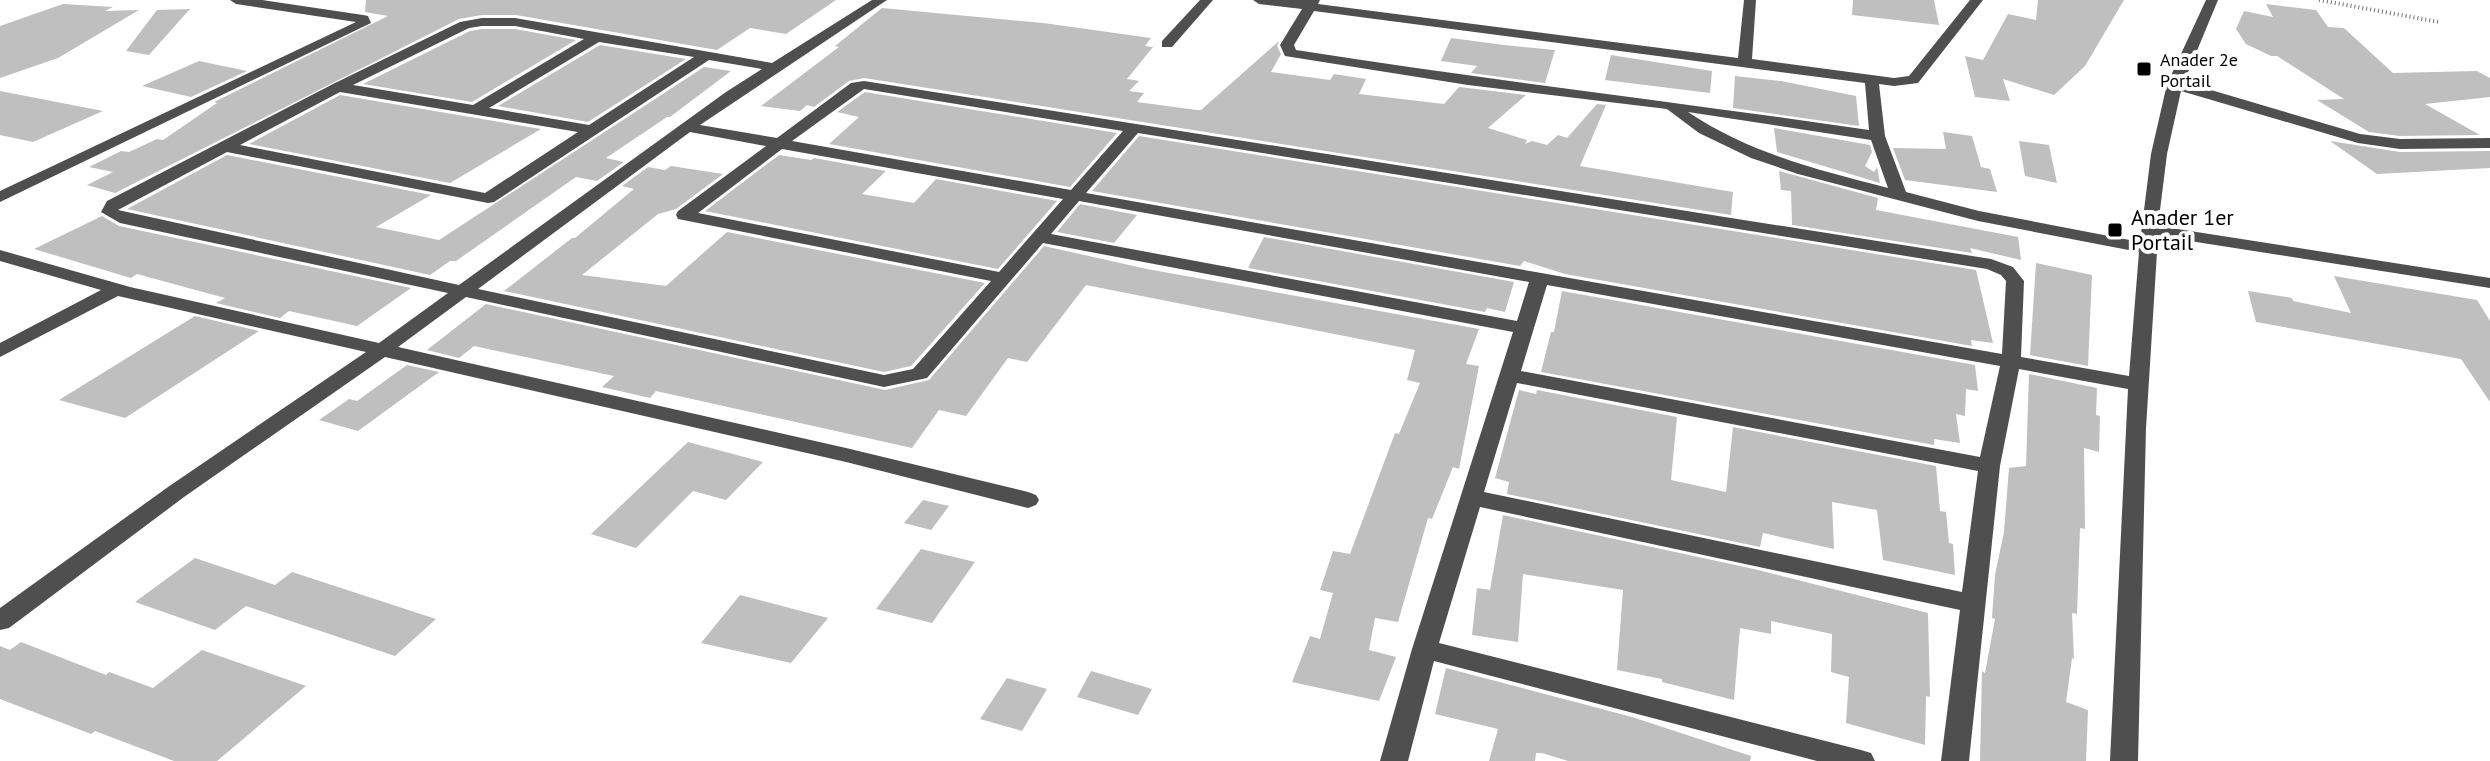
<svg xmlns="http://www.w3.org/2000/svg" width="2490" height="761" font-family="'PT Sans',sans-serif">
<rect width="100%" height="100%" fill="#fff"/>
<g fill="#bfbfbf">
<path d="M366,0H836L786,34L750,28L717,50L516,15H482L459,19L115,193L87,185L113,172L89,167L121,151L129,152L157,139L163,140L217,103L214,102L388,16L365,12Z"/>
<path d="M1853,0H1934L1939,25L1852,15Z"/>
<path d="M2038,0H2124L2085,66L2054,95L2003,79L2010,101L1975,97L1965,56L1983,60L2008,14L2036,20Z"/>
<path d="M63,4L113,7L105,11L139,10L58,58L0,78V26Z"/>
<path d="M2266,4L2316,10L2328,27L2344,28L2393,73L2477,71L2490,78V97L2425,104L2480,135L2400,136L2369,132L2317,100L2344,99L2277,56H2271L2246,44L2236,29L2244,11L2273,17Z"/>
<path d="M882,8L1043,23L1151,38L1145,46L1153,47L1127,79L1139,81L1129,91L1144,93L1137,102L1197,110H1201L1279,41L1277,46L1281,54L1271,72L1330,80L1334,74L1366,79L1359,94L1444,104L1459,87L1526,95L1488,128L1527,140L1525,144L1532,141L1547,145L1558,135L1567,138L1597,104L1606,105L1580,166L1733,192L1731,215L864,78L849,81L814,107L807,105L800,111L761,106L839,47L835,46Z"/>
<path d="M190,9L149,55L126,51L157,10Z"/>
<path d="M482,29H515L576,40L472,102L363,84L470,31Z"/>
<path d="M1451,38L1504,45L1555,50L1545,83L1471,73L1477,66L1441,61Z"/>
<path d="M600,45L686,59L588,122L498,106Z"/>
<path d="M1611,55L1712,71L1710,93L1605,80Z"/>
<path d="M199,61L247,71L191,97L142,86Z"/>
<path d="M704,67L731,71L670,117H667L606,158L624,162L597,181L576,177L456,261H450L430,275L127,209L227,155L431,195L376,227L439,240Z"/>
<path d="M1735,76L1781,81L1856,96L1859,126L1733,108Z"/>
<path d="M0,91L103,111L33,142L0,135Z"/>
<path d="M865,92L1117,133L1070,187L829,144L859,117L837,112Z"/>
<path d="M340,95L541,129L450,183L249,144Z"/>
<path d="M1774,128L1870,145L1872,152L1865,166L1874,172L1877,167L1880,183L1777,152Z"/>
<path d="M1943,132L1972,136L1981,167L1990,169L1997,192L1905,180L1893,148L1946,149Z"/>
<path d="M1139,136L1976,270L1993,343L1971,340L1972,346L1565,274L1524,261L1520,266L1092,191Z"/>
<path d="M2019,141L2049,145L2057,183L2025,176Z"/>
<path d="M2330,141L2400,152L2490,151V168L2377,174Z"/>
<path d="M779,155L811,160L814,158L886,171L862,194L914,203L936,179L1057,201L998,269L705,211Z"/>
<path d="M671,166L723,174L676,209L658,214L582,275L666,286L727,232L985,283L911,366L884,372L504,291L572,238H575L634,189L622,186L648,167L665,170Z"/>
<path d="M1779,171L1878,198L1876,210L2018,237L2021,260L1970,248L1972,253L1792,225L1791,191L1781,190Z"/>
<path d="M1080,204L1137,215L1114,243L1057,232Z"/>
<path d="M102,216L119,226L411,288L357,326L289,311L280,318L216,303L225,298L137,274L131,278L34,249Z"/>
<path d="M1264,237L1514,282L1505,312L1487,308L1485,312L1248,268Z"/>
<path d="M1044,246L1147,269L1479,329L1466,364L1479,366L1459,469L1453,467L1432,519L1428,518L1398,622L1375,618L1369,650L1396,657L1379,701L1292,682L1310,636L1320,639L1333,593L1320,590L1333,551L1350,554L1395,433L1399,434L1420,383L1407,380L1415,350L1086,285L1027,362L1008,358L966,416L939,410L912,448L656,391L650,398L602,387L614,376L474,346L459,358L427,350L486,304L885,390L929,380Z"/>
<path d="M2036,263L2092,275L2088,366L2030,355Z"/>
<path d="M2334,276L2477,300L2490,321V402L2461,359L2256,322L2248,291L2292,298L2293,301L2351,313Z"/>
<path d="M1562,291L1975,365L1978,391L1966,389L1965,416L1956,414L1960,443L1934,439V445L1541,372L1551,332H1554Z"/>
<path d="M195,316L259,331L125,418L59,400Z"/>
<path d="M407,365L439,372L358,431L319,420L349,399L357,401Z"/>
<path d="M2029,374L2097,388L2096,415L2100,416L2099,452L2084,448L2085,529L2080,528L2077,614L2072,613L2074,659L2072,658L2066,702L2088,710L2086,761H1980L1982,671L1985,673L1995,619L1992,618L1995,575L2004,532L2009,468L2026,466Z"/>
<path d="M1519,390L1536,394L1537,390L1677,417L1671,480L1726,492L1733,427L1936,466L1940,511L1946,512L1949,543L1953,544L1955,575L1883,560L1877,510L1832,502L1834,549L1763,533L1760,547L1507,494L1509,482L1495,478Z"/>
<path d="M688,442L763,462L726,500L693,491L636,548L591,534Z"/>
<path d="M923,500L949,506L931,530L904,523Z"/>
<path d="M1503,515L1754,569L1928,613L1930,697L1926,696L1925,745L1846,723L1849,677L1831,672L1832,634L1771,621V634L1740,628L1734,700L1662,682V679L1617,670L1623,590L1523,574L1518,642L1472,635L1477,588L1490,590Z"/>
<path d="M921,549L975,562L932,623L876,609Z"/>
<path d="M195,558L275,585L292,572L436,619L395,656L246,606L215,630L135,602Z"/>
<path d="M740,595L828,618L791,663L701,643Z"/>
<path d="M21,642L106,675L109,672L153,688L202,650L306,686L217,761H174L95,731L91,734L0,699V646L10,650Z"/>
<path d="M1446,668L1632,717L1751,756L1750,761H1568L1542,753H1536L1535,761H1489L1498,729L1435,714Z"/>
<path d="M1091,671L1152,689L1138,715L1077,697Z"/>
<path d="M1007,678L1047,689L1022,731L980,719Z"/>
</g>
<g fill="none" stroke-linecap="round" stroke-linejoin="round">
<path stroke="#717171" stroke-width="4" stroke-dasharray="1 3" stroke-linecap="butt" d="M2319,0L2439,22"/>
<g fill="#4f4f4f" fill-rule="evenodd">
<path d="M230,0H262L363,15L368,16L371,23L0,202V191L356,22L236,4Z"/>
<path d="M872,0H887L700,125L777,138L851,83L864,81L1991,259L2013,267L2024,281L2021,357L2129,376L2139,252L1978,221L1798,174L1751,158L1699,133L1667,109L1468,85L1285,56L1280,45L1302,9L1259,4L1253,0H1320L1318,4L1738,58L1744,0H1756L1752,59L1894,78L1909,76L1970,0H1983L1918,83L1894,86L1879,84L1885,136L1906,192L1979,211L2140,242L2151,154L2167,84L2206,0H2218L2184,82L2360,134L2400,139L2490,138V148L2400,149L2358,143L2181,91L2167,154L2158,226L2490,278V288L2158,236L2146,428L2138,761H2110L2128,389L2019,369L2000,466L1969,761H1941L1960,610L1480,507L1439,643L1861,750L1871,753L1875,761H1817L1434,661L1408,761H1380L1412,649L1513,332L1043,243L927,378L884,387L466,297L398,347L846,448L1028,492L1036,495L1039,500L1036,505L1028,508L846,462L385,357L184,497L9,628L0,630V608L168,487L366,352L118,296L0,357V343L101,290L0,261V250L130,287L379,343L448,293L120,223L101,212L107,201L333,84L460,22L482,18H515L772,63ZM1314,11L1865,83L1869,130C1678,102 1486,80 1296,50L1294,45ZM482,26H515L584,39L473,105L353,85L469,28ZM599,42L694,57L589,125L489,108ZM709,60L762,69L726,92L459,285L118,210L227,152L488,203L494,202ZM864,89L1123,131L1071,190L792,141ZM340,92L578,132L485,193L240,145ZM1688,112L1871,140L1888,188C1818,170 1749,153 1688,112ZM690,132L766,146L678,211L676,215L678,219L991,281L913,369L884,375L478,289ZM1138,133L1987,269L2001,275L2006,281L2002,354L1086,193ZM782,149L1063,199L999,272L698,213ZM1079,201L1529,282L1517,321L1051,234ZM1547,285L2000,366L1980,457L1521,371ZM1517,383L1978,471L1962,592L1484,492Z"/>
<path d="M1200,0H1213L1172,47H1162V41Z"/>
</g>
</g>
<g fill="#000" stroke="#fff" stroke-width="3">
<rect x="2136" y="61" width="16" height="16" rx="4"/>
<rect x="2107" y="222" width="16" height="16" rx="4"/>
</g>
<g text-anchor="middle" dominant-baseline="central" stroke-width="8" stroke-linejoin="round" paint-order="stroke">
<g font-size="18" fill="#000" stroke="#fff" text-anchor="start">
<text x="2160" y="59">Anader 2e<tspan x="2160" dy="21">Portail</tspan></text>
</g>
<g font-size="22" fill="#000" stroke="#fff" text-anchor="start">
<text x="2131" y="217">Anader 1er<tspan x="2131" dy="25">Portail</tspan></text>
</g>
</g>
</svg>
